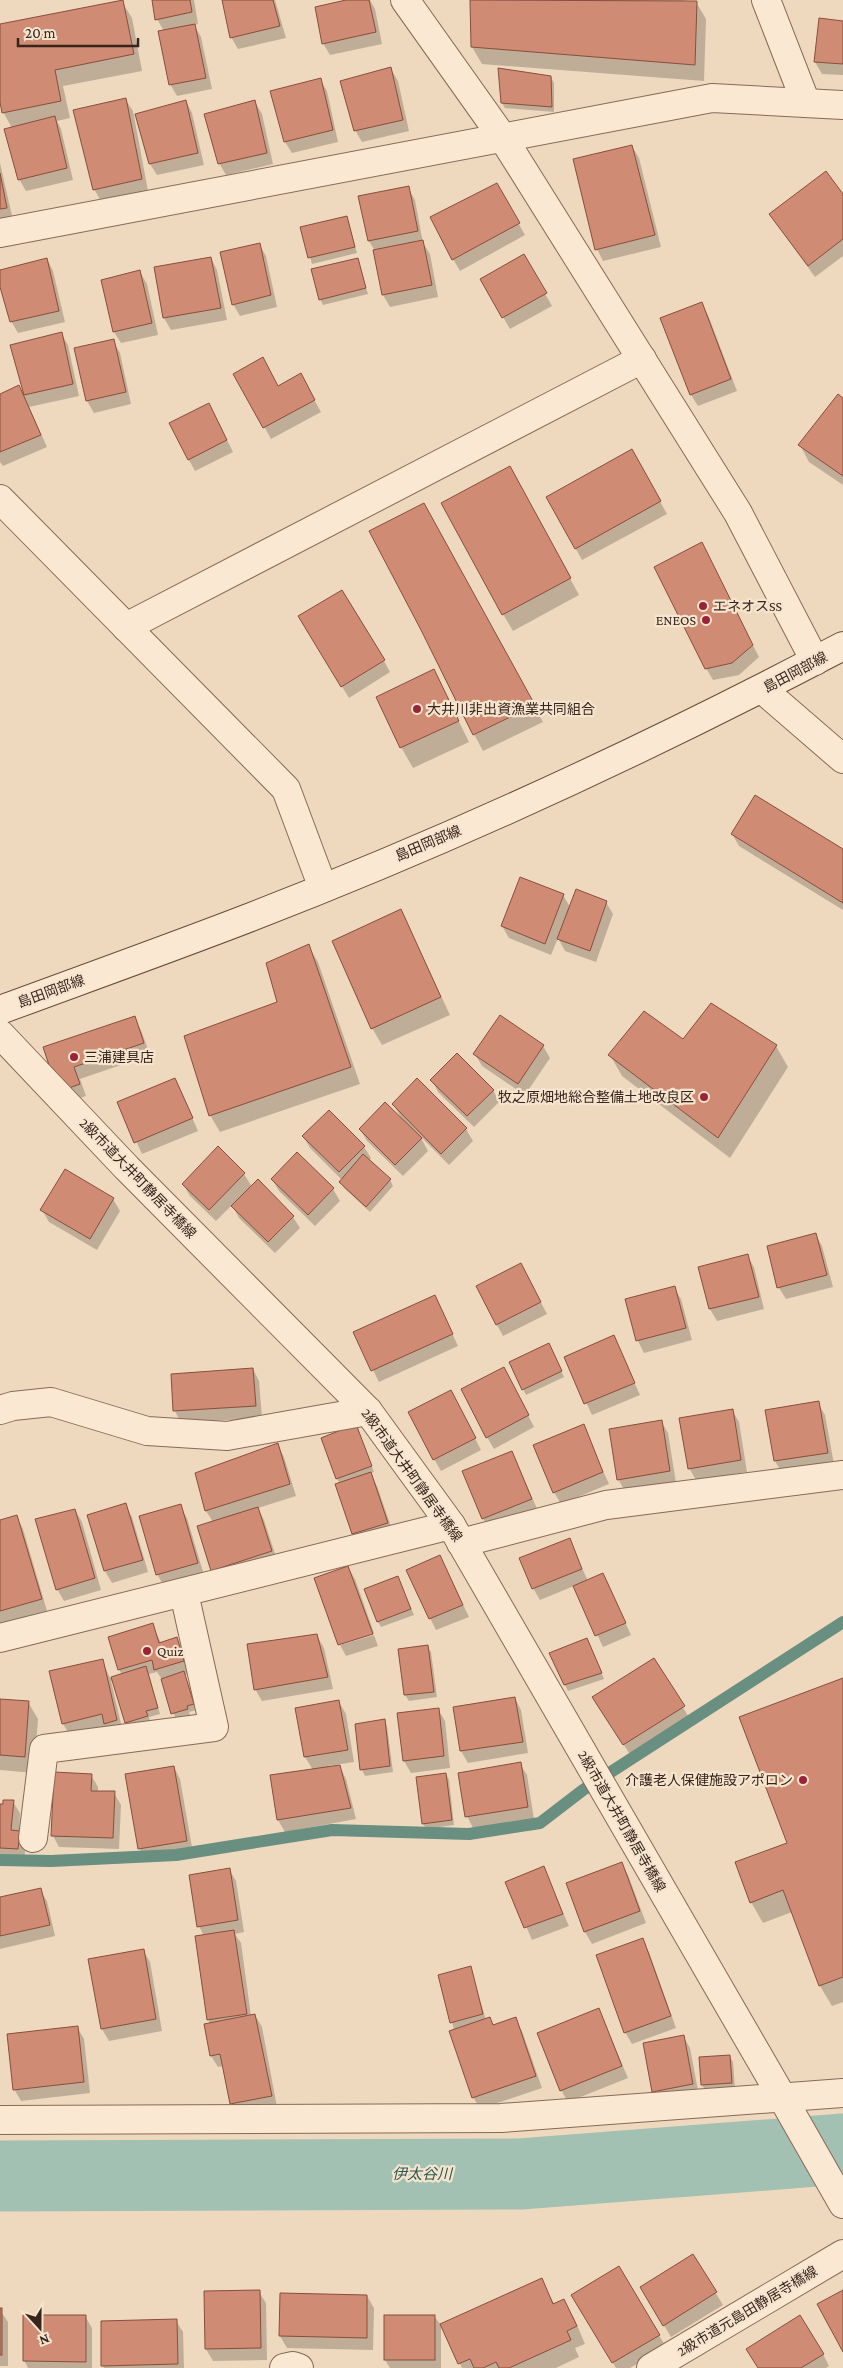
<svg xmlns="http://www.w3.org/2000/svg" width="843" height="2368" font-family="'Crimson Pro','Noto Sans JP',serif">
<rect width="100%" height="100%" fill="#efd9be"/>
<g fill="#0003">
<path d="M153,0H194L198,24L194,25L201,37L212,89L177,96L170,84L164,31L157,19Z"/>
<path d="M223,0H275L286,38L238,49L231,37Z"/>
<path d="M352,0H370L375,9L382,44L330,55L323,43Z"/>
<path d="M471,0H681L696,2L706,19L704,81L482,64L472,47Z"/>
<path d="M122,2L132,18L142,71L63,86L70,118L57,121L61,129L73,180L26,191L19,179L12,128L3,112L0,95V26Z"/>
<path d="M843,22V75L822,74L815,62Z"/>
<path d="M391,69L398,81L409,131L362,142L355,130Z"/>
<path d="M551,77L554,83V112L505,108L502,103Z"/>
<path d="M320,80L327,91L338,142L292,153L285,142Z"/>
<path d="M126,100L133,111L148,191L101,201L94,189Z"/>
<path d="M186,101L192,113L204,165L157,175L150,164Z"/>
<path d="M255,102L262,114L273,164L226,175L219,163Z"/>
<path d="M632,146L639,158L661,247L603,261L597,249Z"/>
<path d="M0,163L13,220L0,222Z"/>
<path d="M497,185L525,235L460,271L453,259Z"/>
<path d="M408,188L415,200L423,243L430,254L438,297L390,307L383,295L375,251L369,241Z"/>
<path d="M843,196V256L815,277L770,215Z"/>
<path d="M347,217L357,253L312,264L302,228Z"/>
<path d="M259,244L266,256L277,307L240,316L233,304Z"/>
<path d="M523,255L552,306L510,329L481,279Z"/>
<path d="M211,258L217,270L227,320L171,330L164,318L155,268Z"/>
<path d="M47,259L53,271L65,322L18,333L11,321L0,282V271Z"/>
<path d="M357,259L368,294L323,305L320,299Z"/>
<path d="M140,272L147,284L158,335L121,343L114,332Z"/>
<path d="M701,303L708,315L737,391L698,406L691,395Z"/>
<path d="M61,333L68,345L79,396L29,407L47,447L3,466L0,462V395L19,386L25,396L12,346Z"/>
<path d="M113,341L120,353L131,404L94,413L87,401L75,349Z"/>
<path d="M235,374L278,387H307L321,412L271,439Z"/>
<path d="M843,399V485L809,462L800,445Z"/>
<path d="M215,416L233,452L195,471L189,460Z"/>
<path d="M632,451L667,514L582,560L547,497Z"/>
<path d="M519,484L579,595L513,631L503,614Z"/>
<path d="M433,522L543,722L483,751L474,734Z"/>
<path d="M708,556L759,657L739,675L713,680L706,668Z"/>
<path d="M307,629L384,661L390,672L349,698Z"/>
<path d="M434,671L469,742L413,768L401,747Z"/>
<path d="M732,834L843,851V910L739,846Z"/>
<path d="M563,895L570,907L606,902L613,914L596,962L565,951L558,938L551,955L509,938L502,926Z"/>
<path d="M401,911L450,1015L382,1045L372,1028Z"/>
<path d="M308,946L318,962L360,1084L220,1132L210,1115L278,1003Z"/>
<path d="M711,1004L776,1046L788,1067L730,1158L622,1076L610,1055L683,1041Z"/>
<path d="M500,1017L543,1046L550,1058L525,1095L482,1066L475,1054Z"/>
<path d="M134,1018L141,1030L150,1055L80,1079L86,1096L66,1103L45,1048Z"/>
<path d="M175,1079L198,1131L142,1154L119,1103Z"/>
<path d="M432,1080L493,1090L499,1102L474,1127L438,1092Z"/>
<path d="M393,1104L466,1129L473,1141L449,1165L420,1136L428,1151L403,1176L367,1141L360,1129L402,1119Z"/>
<path d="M303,1136L364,1147L371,1158L369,1161L390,1180L393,1186L370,1212L344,1188L340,1182L342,1180L310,1148Z"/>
<path d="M297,1154L333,1189L340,1201L315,1226L279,1191L272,1179Z"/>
<path d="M65,1171L113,1199L120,1211L97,1250L49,1222L42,1210Z"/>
<path d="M244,1174L252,1187L293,1217L300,1228L275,1253L239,1218L232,1205L216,1221L190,1196L183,1184Z"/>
<path d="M815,1234L822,1246L833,1287L786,1299L779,1288Z"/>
<path d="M747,1256L754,1267L764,1309L717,1321L710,1309L700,1268Z"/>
<path d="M527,1276L547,1314L503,1336L497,1325Z"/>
<path d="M674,1288L681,1299L692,1340L644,1353L638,1341L627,1300Z"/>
<path d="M435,1297L458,1346L379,1382L373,1370Z"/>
<path d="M614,1337L640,1395L592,1415L565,1357Z"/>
<path d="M551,1350L564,1377L526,1395L523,1389Z"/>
<path d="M253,1369L259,1381L262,1418L181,1423L175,1411L173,1375Z"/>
<path d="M510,1380L534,1427L494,1449L487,1437Z"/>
<path d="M457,1403L481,1450L441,1471L434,1459Z"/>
<path d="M818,1403L825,1415L834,1464L782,1473L775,1461Z"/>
<path d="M732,1410L739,1422L747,1472L696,1480L689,1468Z"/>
<path d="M661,1421L668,1433L676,1483L625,1491L618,1479Z"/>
<path d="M356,1426L374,1472L370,1473L377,1486L394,1535L360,1546L353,1534L337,1485L340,1484L337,1478Z"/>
<path d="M583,1426L609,1484L561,1504L554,1492Z"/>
<path d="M278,1445L284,1457L296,1496L258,1508L264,1520L278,1563L219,1582L212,1570L213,1522L206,1511L197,1473Z"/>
<path d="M512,1452L538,1511L489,1530L483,1518Z"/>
<path d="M125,1505L132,1517L148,1572L112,1583L105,1571L88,1516Z"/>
<path d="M180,1506L187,1518L204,1575L164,1586L157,1574Z"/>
<path d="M75,1510L82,1522L101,1590L64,1601L57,1589Z"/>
<path d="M17,1517L23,1529L47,1611L0,1624V1521Z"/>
<path d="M569,1540L588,1581L603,1574L631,1635L603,1647L574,1586L540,1600L533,1588Z"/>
<path d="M348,1567L355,1579L374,1633L340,1643Z"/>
<path d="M446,1569L469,1617L436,1630L430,1618Z"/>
<path d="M397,1577L414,1615L381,1627L378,1622Z"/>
<path d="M152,1624L161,1643L176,1639L183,1650L190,1673L185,1675L196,1710L189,1712L190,1715L176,1720L163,1681L157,1672L149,1674L160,1714L149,1717L150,1722L129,1728L113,1680L111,1681L123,1732L112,1735L107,1726L70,1735L63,1724L102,1660L110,1678L122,1675L119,1669Z"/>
<path d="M374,1635L378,1646L346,1656L340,1645Z"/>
<path d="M317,1636L324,1648L333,1689L262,1701L255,1689Z"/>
<path d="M587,1639L604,1679L568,1691L565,1685Z"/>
<path d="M427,1646L431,1652L437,1697L409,1701L405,1695L399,1650Z"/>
<path d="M654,1660L690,1719L631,1756L601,1709Z"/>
<path d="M843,1679V2002L832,2006L820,1986L792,1912L763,1923L751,1902L788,1843Z"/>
<path d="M515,1698L521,1710L528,1753L468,1763L461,1751L455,1708Z"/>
<path d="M0,1700L28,1702L38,1719L34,1773L0,1770Z"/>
<path d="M339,1702L346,1714L354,1762L328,1766V1768L340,1767L346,1779L356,1819L285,1832L278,1820L271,1776L313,1770L305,1757L297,1709Z"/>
<path d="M438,1709L445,1721L450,1768L411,1773L404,1761Z"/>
<path d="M384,1721L387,1726L393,1772L365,1776L362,1770L356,1725Z"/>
<path d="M520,1764L527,1775L534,1819L473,1828L467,1816Z"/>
<path d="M174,1767L180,1779L193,1853L146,1861L140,1849L127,1775Z"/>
<path d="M446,1774L449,1780L454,1825L426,1829L423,1823Z"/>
<path d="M91,1775L98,1787V1792L114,1793L121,1805L119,1849L59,1847L53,1836Z"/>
<path d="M13,1802L20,1813L19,1832L26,1844L24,1861L0,1859V1805Z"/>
<path d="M621,1863L628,1875L646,1923L592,1944L585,1932L567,1883Z"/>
<path d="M543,1868L569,1926L532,1940L507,1882Z"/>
<path d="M229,1869L236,1881L244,1932L235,1934L241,1943L251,2016L255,2015L262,2027L277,2107L238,2115L231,2103L223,2066L218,2067L211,2056L204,1936L199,1926Z"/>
<path d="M40,1890L47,1901L55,1936L0,1949V1899Z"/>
<path d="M642,1940L649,1952L676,2028L632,2044L625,2032Z"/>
<path d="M143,1950L150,1962L162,2031L109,2041L102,2029Z"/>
<path d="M470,1967L486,2020L490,2019L494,2026L515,2019L522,2031L542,2088L480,2109L473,2097L439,1976Z"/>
<path d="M599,2010L628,2078L568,2102L561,2090Z"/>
<path d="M77,2027L84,2039L90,2093L21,2101L14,2089Z"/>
<path d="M683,2036L690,2048L699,2096L660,2104L654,2092Z"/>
<path d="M729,2056L733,2062L735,2088L705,2090L702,2085Z"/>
<path d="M693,2256L723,2305L671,2337L648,2299Z"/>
<path d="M619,2268L666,2347L630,2368H616L573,2295Z"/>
<path d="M541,2280L555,2305L564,2301L574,2318L585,2344L575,2348L579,2357L556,2368H462L442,2325Z"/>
<path d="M259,2292L266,2303L267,2360L213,2361L206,2349Z"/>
<path d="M281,2295L367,2296L374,2308L373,2350L287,2348L280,2336Z"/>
<path d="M0,2310L8,2322V2366H0Z"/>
<path d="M85,2316L92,2328V2368H28L24,2360Z"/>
<path d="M434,2316L441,2325V2368H390L385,2360Z"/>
<path d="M176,2321L183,2332L184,2368H104L103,2366Z"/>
<path d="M823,2354L829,2366L826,2368H759Z"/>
</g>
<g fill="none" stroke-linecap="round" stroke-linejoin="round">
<path stroke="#698f80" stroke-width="12" d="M0,1860L51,1861L176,1855L332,1830L469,1834L540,1823L583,1790L843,1622"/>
<path stroke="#a2c1b3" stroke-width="71" d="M0,2176L520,2174L843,2149"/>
</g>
<g fill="#cf8b73" stroke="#884e3b">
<path d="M123,0L134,54L55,70L61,101L2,113L0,102V24Z"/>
<path d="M152,0H190L192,12L155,20Z"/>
<path d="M222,0H273L280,26L230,38Z"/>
<path d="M346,0H369L376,32L322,44L315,7Z"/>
<path d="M470,0L697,1L695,65L471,47Z"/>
<path d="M819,18L843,21V64L814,62Z"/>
<path d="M195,24L206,78L169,85L158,31Z"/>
<path d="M391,67L403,120L354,131L340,81Z"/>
<path d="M498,68L551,76L552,107L501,103Z"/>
<path d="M321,78L333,130L284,142L270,91Z"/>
<path d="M126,98L142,179L93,190L73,110Z"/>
<path d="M186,100L198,153L149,164L135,114Z"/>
<path d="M255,100L267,153L218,164L204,114Z"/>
<path d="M55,116L67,168L18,180L4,129Z"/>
<path d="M632,145L655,235L595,250L573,159Z"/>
<path d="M826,171L843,194V239L808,266L769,214Z"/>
<path d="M0,173L7,208L0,209Z"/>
<path d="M497,183L520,223L452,260L430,217Z"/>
<path d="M409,186L418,231L368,241L358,196Z"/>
<path d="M347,216L355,247L308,258L300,227Z"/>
<path d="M423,240L432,285L382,295L373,250Z"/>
<path d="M260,243L271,295L232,305L220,252Z"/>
<path d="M524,254L547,293L502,318L480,279Z"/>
<path d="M211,257L221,308L163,318L154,267Z"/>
<path d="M47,258L59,311L10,322L0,287V270Z"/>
<path d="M358,258L366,288L319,300L311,269Z"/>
<path d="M140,270L152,323L113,332L101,280Z"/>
<path d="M702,302L731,379L690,395L660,318Z"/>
<path d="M62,332L73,384L24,395L10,345Z"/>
<path d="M114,339L126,392L86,401L74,348Z"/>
<path d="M263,357L278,386L301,373L315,400L263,428L233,374Z"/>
<path d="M19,385L41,435L0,452V394Z"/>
<path d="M838,394L843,398V476L798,445Z"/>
<path d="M209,403L227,440L188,460L169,423Z"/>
<path d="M632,449L661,501L575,549L546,497Z"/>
<path d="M510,466L571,578L502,615L441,503Z"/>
<path d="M424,503L535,705L473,735L421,630L369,531Z"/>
<path d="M702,542L753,645L732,663L705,669L654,567Z"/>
<path d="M342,590L385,660L341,687L298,616Z"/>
<path d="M434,669L459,721L400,748L376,697Z"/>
<path d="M755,795L843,849V903L731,834Z"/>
<path d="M520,877L564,894L545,944L501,926Z"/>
<path d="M576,889L607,901L590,951L557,939Z"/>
<path d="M401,909L441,997L371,1029L332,941Z"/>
<path d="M309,944L351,1067L209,1116L184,1036L277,1002L266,963Z"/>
<path d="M711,1003L777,1045L718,1138L608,1055L644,1011L683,1039Z"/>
<path d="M500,1015L544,1045L518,1084L473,1054Z"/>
<path d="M135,1016L144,1043L74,1067L80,1084L58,1092L43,1047Z"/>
<path d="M457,1053L494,1090L467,1116L430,1080Z"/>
<path d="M175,1078L193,1118L134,1143L117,1102Z"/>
<path d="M417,1078L467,1128L441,1154L392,1104Z"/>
<path d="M385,1102L422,1138L395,1165L359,1129Z"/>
<path d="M329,1110L365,1146L339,1172L302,1136Z"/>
<path d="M218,1146L245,1173L209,1210L182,1184Z"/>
<path d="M297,1152L334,1188L308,1215L271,1179Z"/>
<path d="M363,1154L391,1179L366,1207L339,1182Z"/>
<path d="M65,1169L114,1198L90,1239L40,1210Z"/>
<path d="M258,1179L294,1216L268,1242L231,1206Z"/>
<path d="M816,1233L827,1275L777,1288L767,1246Z"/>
<path d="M748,1254L759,1297L709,1309L698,1267Z"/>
<path d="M521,1263L541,1302L496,1325L476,1286Z"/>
<path d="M675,1286L686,1328L636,1341L625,1299Z"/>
<path d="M435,1295L453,1334L371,1371L353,1332Z"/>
<path d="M614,1335L635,1383L584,1404L564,1357Z"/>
<path d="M549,1343L562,1371L522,1390L509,1362Z"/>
<path d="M504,1367L529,1415L486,1438L461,1389Z"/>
<path d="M253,1368L256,1406L173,1411L171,1374Z"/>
<path d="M451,1390L476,1438L433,1460L408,1412Z"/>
<path d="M819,1401L828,1453L774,1461L765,1410Z"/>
<path d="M733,1409L741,1460L688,1469L679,1418Z"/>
<path d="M662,1420L670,1471L617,1480L609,1429Z"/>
<path d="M356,1424L372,1466L336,1479L321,1438Z"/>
<path d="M584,1424L603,1472L553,1493L533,1445Z"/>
<path d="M278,1443L290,1484L205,1511L195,1473Z"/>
<path d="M512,1451L532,1499L482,1519L462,1471Z"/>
<path d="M371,1472L388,1523L352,1534L335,1484Z"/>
<path d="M126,1503L143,1560L104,1571L87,1515Z"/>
<path d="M181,1504L198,1563L156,1575L139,1516Z"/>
<path d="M258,1507L272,1551L211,1571L197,1526Z"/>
<path d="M75,1509L95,1578L56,1590L35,1519Z"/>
<path d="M17,1515L42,1599L0,1611V1520Z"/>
<path d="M570,1538L582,1569L532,1589L519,1558Z"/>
<path d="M440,1555L463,1605L429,1619L406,1570Z"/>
<path d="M348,1566L373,1634L338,1645L314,1578Z"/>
<path d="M603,1573L626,1623L595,1636L573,1586Z"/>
<path d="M398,1576L411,1609L377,1622L364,1589Z"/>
<path d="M153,1623L159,1643L177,1637L184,1661L154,1670L152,1660L118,1670L108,1637Z"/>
<path d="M317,1634L328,1677L254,1690L247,1644Z"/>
<path d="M587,1638L602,1673L564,1685L549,1653Z"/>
<path d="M428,1645L434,1692L404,1695L398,1649Z"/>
<path d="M654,1658L685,1706L623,1745L592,1697Z"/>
<path d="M103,1659L117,1720L104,1724L102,1714L62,1724L49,1671Z"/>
<path d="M146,1666L158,1708L146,1711L148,1716L125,1723L111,1677Z"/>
<path d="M184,1671L194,1704L187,1706L188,1709L171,1714L161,1679Z"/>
<path d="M843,1678V1977L819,1986L783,1890L750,1903L735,1862L787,1843L739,1717Z"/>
<path d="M515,1697L523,1742L460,1751L453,1707Z"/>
<path d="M0,1699L29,1701L25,1757L0,1755Z"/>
<path d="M339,1700L348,1750L304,1757L295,1708Z"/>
<path d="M439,1708L444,1756L403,1761L397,1713Z"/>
<path d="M385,1719L390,1766L360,1770L355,1724Z"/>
<path d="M521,1762L528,1807L465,1817L458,1773Z"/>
<path d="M340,1765L351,1808L277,1820L270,1775Z"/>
<path d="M174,1766L187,1841L138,1849L125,1774Z"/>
<path d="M54,1772L92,1774L91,1791H115L113,1838L51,1836Z"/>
<path d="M446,1773L452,1820L422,1824L416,1777Z"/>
<path d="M3,1800H14L11,1830L20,1831L18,1849L0,1848V1804H3Z"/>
<path d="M622,1862L640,1911L584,1932L566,1883Z"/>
<path d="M544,1866L563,1914L524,1928L505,1882Z"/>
<path d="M230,1868L238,1920L197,1927L189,1875Z"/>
<path d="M41,1888L50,1925L0,1936V1897Z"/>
<path d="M234,1930L247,2014L207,2020L195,1936Z"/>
<path d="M643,1938L671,2016L624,2033L596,1955Z"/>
<path d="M144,1949L156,2019L101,2029L88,1959Z"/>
<path d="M471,1966L483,2014L450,2023L438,1975Z"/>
<path d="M599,2008L622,2066L560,2091L537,2033Z"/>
<path d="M255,2014L272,2096L230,2104L220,2054L210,2056L204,2024Z"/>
<path d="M490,2017L493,2025L516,2017L536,2076L472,2098L449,2031Z"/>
<path d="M78,2026L84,2082L13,2090L7,2034Z"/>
<path d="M684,2035L693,2084L652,2092L643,2043Z"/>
<path d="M730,2055L732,2083L701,2085L699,2057Z"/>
<path d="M693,2254L717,2292L663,2326L640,2287Z"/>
<path d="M619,2266L660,2335L612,2363L571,2295Z"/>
<path d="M542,2278L553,2304L564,2299L577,2326L567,2331L571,2340L509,2368H499L496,2362L483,2368H474L470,2359L458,2364L440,2324Z"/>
<path d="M260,2290L261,2348L205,2349L204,2291Z"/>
<path d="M843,2290V2352L817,2304Z"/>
<path d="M280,2293L367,2295V2338L279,2336Z"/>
<rect x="0" y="2308" width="2" height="47"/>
<path d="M23,2315H86V2362L23,2361Z"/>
<rect x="384" y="2315" width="51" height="45"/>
<path d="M800,2315L824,2354L801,2368H758L746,2349Z"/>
<path d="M177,2319L178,2364L101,2366V2321Z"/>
</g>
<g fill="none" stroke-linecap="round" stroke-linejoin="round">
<g stroke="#886956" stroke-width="30">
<g id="minor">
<path d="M405,0L503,138L738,513L815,661"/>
<path d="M766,0L806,103"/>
<path d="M0,233L712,98L843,105"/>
<path d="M0,499L286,789L323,888"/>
<path d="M126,627L642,359"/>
<path d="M762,689L843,759"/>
<path d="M0,1410L13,1406L51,1402L147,1431L227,1436L368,1411"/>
<path d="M461,1543L606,1505L843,1475"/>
<path d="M0,1638L451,1525"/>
<path d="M33,1838L44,1749L214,1727L184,1593"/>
<path d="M782,2097L843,2204"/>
<path d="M0,2120L501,2118L843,2093"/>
<path d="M284,2368L293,2366L299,2368"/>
</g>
</g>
<g stroke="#886956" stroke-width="30">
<g id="tertiary">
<path d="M0,1034L127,1168L368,1411L451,1525L782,2097"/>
<path d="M651,2368L843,2254"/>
</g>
</g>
<g stroke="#6a4b3a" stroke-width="30">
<path id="secondary" d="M0,1010C84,979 168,949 251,917C453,839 651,747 843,646"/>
</g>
<use href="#minor" stroke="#fae8d2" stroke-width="28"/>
<use href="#tertiary" stroke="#fae8d2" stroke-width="28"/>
<use href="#secondary" stroke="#fae8d2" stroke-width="28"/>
</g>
<g fill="#992437" stroke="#f6e5ce" stroke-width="2">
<circle cx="703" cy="606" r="5"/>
<circle cx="706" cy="620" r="5"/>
<circle cx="417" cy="709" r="5"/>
<circle cx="74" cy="1057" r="5"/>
<circle cx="704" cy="1097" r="5"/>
<circle cx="147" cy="1651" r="5"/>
<circle cx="803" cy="1780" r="5"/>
</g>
<g text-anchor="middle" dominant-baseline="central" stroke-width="4.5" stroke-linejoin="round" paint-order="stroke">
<g font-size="14" fill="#37251c" stroke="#f6e5ce" text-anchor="start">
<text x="713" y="606">エネオスSS</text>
<text x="696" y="620" text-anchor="end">ENEOS</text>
<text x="427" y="709">大井川非出資漁業共同組合</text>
<text x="84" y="1057">三浦建具店</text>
<text x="694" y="1097" text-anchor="end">牧之原畑地総合整備土地改良区</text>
<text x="157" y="1651">Quiz</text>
<text x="793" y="1780" text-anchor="end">介護老人保健施設アポロン</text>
</g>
<g font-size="14" fill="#37251c" stroke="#f6e5ce">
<text transform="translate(795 672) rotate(-28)">島田岡部線</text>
<text transform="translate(428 843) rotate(-23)">島田岡部線</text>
<text transform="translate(51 991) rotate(-20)">島田岡部線</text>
<text transform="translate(138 1178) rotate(46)">2級市道大井町静居寺橋線</text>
<text transform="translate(412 1475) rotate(54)">2級市道大井町静居寺橋線</text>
<text transform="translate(622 1821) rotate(60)">2級市道大井町静居寺橋線</text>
<text transform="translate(747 2311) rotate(-31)">2級市道元島田静居寺橋線</text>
</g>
<g font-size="15" font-style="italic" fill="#2a584e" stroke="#f6e5ce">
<text x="422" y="2174">伊太谷川</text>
</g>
</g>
<g transform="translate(40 2328) rotate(159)" stroke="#f6e5ce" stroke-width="4" paint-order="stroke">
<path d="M0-4L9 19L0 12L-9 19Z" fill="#37251c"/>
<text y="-8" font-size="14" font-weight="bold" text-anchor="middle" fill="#37251c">N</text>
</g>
<path d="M18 38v8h120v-8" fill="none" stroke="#37251c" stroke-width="2.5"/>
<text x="25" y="38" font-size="15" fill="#37251c" stroke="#f6e5ce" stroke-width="4" paint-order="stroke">20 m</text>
</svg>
